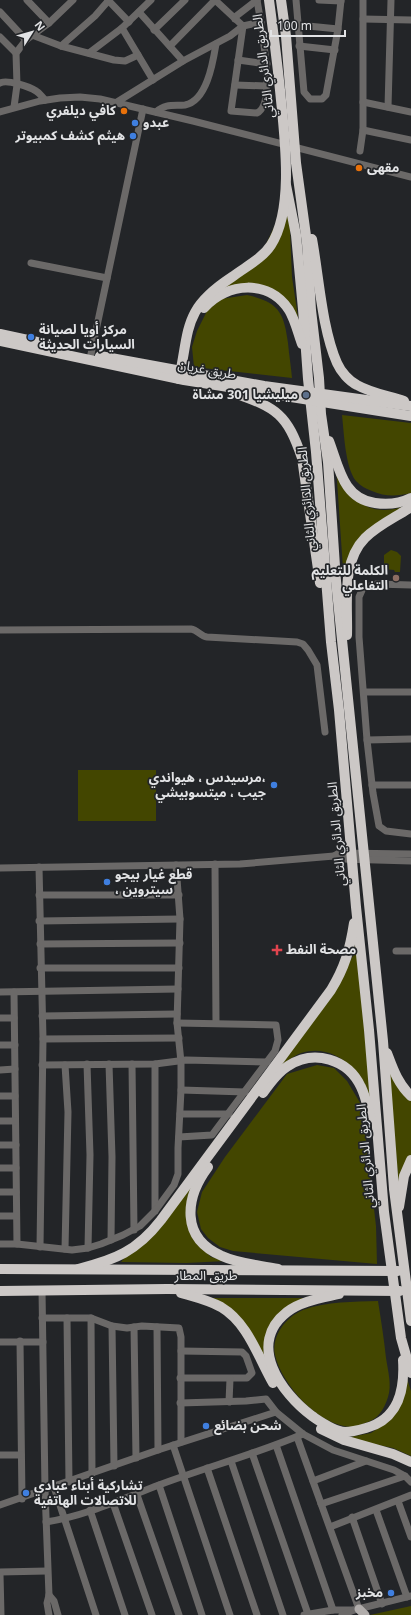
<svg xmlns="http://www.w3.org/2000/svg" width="411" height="1615" font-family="Georgia,'Noto Sans Arabic',serif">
<rect width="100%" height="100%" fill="#232528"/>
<g fill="#434600">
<path d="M286,202L290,230L292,277L299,324L267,288L215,293L257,263Z"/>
<path d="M247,295C279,302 284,313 288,343C289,355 291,366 292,378L194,367L192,347L197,331L207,311L221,299Z"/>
<path d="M342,415L411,423V493C398,496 385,497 372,491C366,489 361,486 356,481C345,467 344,432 342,415Z"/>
<path d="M336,466C343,476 353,495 362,503C372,512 390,511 402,507L363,536L347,571L343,569Z"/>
<path d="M391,550L397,552L401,556L400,572H395L394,570L384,569V555Z"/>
<rect x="78" y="770" width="78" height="51"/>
<path d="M356,939L371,1102C364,1072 335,1042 301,1053C293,1056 285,1063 277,1068L344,971L353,956Z"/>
<path d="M388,1062L411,1097V1156L399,1189Z"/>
<path d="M317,1065L334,1068L347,1081L362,1106L376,1226L377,1264L233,1251L220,1247L208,1238L201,1229L197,1212L202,1192L225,1157L287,1074Z"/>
<path d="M197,1177L189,1197L196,1242L211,1257L227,1261L186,1263L121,1262Z"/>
<path d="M212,1298H311L280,1314L268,1364Z"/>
<path d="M378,1301C381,1320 384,1339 386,1358C388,1371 392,1385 388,1397C384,1410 377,1420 365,1423C361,1425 355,1427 351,1427C319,1426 282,1385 275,1355C271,1336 286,1317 303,1310C327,1301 354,1302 378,1301Z"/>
<path d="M405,1372L411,1391V1456L393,1448L345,1438L371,1433L389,1421Z"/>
<path d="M411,1606V1615H370Z"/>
</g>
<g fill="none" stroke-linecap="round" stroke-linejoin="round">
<g stroke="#6b6968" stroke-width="7">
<path d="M27,0L49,23"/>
<path d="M108,0L129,22"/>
<path d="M215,0L243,26L231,111L257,113C277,105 260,18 257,0"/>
<path d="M296,0L304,92L310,99H322L326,95L338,29L341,0"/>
<path d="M319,0L341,1"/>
<path d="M0,12L26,40"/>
<path d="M139,12L183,61"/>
<path d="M235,19V17L257,0"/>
<path d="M363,19L411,20"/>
<path d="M298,25L338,29"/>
<path d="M122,28L153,80"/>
<path d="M154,30L185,0"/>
<path d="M32,35L61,46L114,60L125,61L138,55"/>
<path d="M0,37L16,53"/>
<path d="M61,46L95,16L109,0"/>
<path d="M170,46L215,0"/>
<path d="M299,46L335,50"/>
<path d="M89,53L122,28L151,0"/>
<path d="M238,60L267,64"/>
<path d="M0,83C7,79 30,87 36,91C40,93 42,97 45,100"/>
<path d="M235,85L266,86"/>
<path d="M117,102L183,61L230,36L243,26L261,22"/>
<path d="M363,102L411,112"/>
<path d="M14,107L17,85L16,53L26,40L49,23L73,0"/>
<path d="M388,107L391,0"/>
<path d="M0,112L40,101L60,98L80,97L100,99L193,121L411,177"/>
<path d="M156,112C166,103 174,106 185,105C207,101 213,62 216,44"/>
<path d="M363,130L411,140"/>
<path d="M360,151L363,130V0"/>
<path d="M31,263L107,278"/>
<path d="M91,354L143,109"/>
<path d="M411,585L376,584L363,588L359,597V637L367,740L373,793L379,826L386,831L411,834"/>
<path d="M0,630L191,629C198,630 200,636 207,637L297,642L303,644L308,650L317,665L325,732"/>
<path d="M364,692H411"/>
<path d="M367,740L411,739"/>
<path d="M372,785H411"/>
<path d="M334,856L339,853L411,854"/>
<path d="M215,864L216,1023"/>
<path d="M39,867L43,1039L40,1247"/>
<path d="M0,868L240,864L334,856L342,859L411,861"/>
<path d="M39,895H179"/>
<path d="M39,921L180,919"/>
<path d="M40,944L180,943"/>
<path d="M396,951H411"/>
<path d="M40,968H179"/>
<path d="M0,992L178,989"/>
<path d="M14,992L17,1244"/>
<path d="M42,1016L177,1014"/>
<path d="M0,1018H14"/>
<path d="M177,1023L276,1025L278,1040L275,1051L212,1135L179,1137"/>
<path d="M43,1039L179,1038"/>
<path d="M0,1045H15"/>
<path d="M87,1064L90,1155L88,1248"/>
<path d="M109,1064L112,1157L111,1240"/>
<path d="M132,1064L134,1230"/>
<path d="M42,1065L155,1064L186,1060L267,1062"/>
<path d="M65,1065L68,1112L65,1249"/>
<path d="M0,1070L15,1069"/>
<path d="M181,1090L245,1092"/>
<path d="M0,1096H15"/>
<path d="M180,1114H229"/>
<path d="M0,1121H15"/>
<path d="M0,1145H16"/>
<path d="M0,1168H16"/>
<path d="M0,1192H16"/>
<path d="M155,1211V1064"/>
<path d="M0,1216H16"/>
<path d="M0,1244H17L72,1250L88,1248L101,1244L123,1235L140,1226L155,1211L174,1185L178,1174V1148L181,1090V1062L177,1023L180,919L176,865"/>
<path d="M42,1290L45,1490L49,1595L47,1603L49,1615"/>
<path d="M42,1318H91L112,1326L127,1328L142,1326L179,1328L181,1337V1442"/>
<path d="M67,1318L69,1482"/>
<path d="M91,1318L92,1473"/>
<path d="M112,1326L114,1466"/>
<path d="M134,1327L136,1458"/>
<path d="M157,1327L158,1450"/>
<path d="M20,1341L22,1499"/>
<path d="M0,1342H43"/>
<path d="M180,1378H247L252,1373L246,1356L242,1352L181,1351"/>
<path d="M229,1402L230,1379"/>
<path d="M180,1403L246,1401L266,1399L276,1412L303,1434L333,1450L394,1470L405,1476L411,1482"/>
<path d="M297,1437L359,1609"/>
<path d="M173,1445L230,1615"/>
<path d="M276,1445L333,1610"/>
<path d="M252,1453L308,1614"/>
<path d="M0,1455H21"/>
<path d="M231,1461L283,1615"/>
<path d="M207,1468L257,1615"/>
<path d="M313,1481L366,1461"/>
<path d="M159,1485L202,1615"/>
<path d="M54,1487L96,1615"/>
<path d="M137,1495L179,1615"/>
<path d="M398,1501L411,1537"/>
<path d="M113,1503L152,1615"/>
<path d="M321,1504L405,1476"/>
<path d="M0,1505L158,1450L276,1412"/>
<path d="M90,1510L125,1615"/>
<path d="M376,1510L407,1597"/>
<path d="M352,1517L382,1604"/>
<path d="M46,1522C85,1516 122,1499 159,1485C207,1467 256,1454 303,1434"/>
<path d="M330,1527L411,1495"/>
<path d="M0,1572L47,1571"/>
<path d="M0,1574L1,1615"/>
<path d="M49,1595L54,1601L58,1615"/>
<path d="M304,1615L333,1610H353"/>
<path d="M342,1615L354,1610L411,1596"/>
</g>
<path stroke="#b1adab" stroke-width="9" d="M359,1609L365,1615"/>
<g stroke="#ccc8c6" stroke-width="10">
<path d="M281,0L286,36L296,163L307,243L311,310L319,378L321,414L328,462L336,581L383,1041L394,1189L411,1321"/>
<path d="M286,185L296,235L303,309L308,379L316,452L331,642L339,710L356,907L369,1030L384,1212L401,1338L411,1373"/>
<path d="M312,239C319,277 322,329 337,363C341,372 349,381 357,385C371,393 389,396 404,401"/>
<path d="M204,308C227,282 269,279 289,310C295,320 298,333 302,344"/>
<path d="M0,334L37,342"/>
<path d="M0,341L184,380L411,416"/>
<path d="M100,356L264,386L411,406"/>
<path d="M179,379C190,327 183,309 232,277C245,267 262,259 271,245C295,208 284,133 280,90C277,60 273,30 269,0"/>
<path d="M234,393C277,408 287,414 302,458L320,583"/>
<path d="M329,441C339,467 343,499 375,503C388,505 399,504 411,498"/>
<path d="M347,635C348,603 341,562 365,538C378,525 396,517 411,507"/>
<path d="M387,1053C393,1069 398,1084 411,1096"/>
<path d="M263,1093C270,1083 278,1072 288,1066C314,1049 348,1059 361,1087C366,1097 368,1109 371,1120"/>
<path d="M208,1167C185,1198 180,1238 222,1256C239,1264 260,1265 278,1269"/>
<path d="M399,1207L404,1176L411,1160"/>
<path d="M0,1269L398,1271"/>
<path d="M78,1269C115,1260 137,1251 161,1220L331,990C345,967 350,949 354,923"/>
<path d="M0,1291L167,1289L400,1291"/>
<path d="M181,1293C195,1297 208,1300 221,1307C248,1323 258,1357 273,1383"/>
<path d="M339,1294C322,1298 301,1301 287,1312C246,1344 281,1393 312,1416C321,1422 333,1431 345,1432C351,1432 359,1430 366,1428C398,1419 405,1391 403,1360"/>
<path d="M321,1429L344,1440L393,1454L411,1462"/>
</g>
</g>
<g fill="#e8710a" stroke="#232528" stroke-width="1.5">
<circle cx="124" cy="111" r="4"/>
<circle cx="359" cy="168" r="4"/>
</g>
<g fill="#3f7fe0" stroke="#232528" stroke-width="1.5">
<circle cx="135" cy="123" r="4"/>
<circle cx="133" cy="136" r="4"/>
<circle cx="31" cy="337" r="4"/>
<circle cx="274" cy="785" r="4"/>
<circle cx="107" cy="882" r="4"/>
<circle cx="206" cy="1426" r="4"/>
<circle cx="26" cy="1493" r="4"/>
<circle cx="391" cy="1593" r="4"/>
</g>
<circle fill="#5c6f8a" stroke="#232528" stroke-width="1.5" cx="306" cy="395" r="4"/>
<circle fill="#8d6e63" stroke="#232528" stroke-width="1.5" cx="396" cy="578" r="4"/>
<path fill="#e0444e" stroke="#232528" stroke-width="1.5" d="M275 944h4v4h4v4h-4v4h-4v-4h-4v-4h4z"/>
<g text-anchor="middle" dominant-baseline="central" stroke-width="3.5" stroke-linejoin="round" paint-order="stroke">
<g font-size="13" fill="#e2e3e5" stroke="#232528">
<text transform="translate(264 66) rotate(-97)">الطريق الدائري الثاني</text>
<text transform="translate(207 370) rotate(10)">طريق غريان</text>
<text transform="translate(307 499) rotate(-95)">الطريق الدائري الثاني</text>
<text transform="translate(337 834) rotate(-95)">الطريق الدائري الثاني</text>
<text transform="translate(366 1156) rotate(-95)">الطريق الدائري الثاني</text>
<text x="206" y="1276">طريق المطار</text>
</g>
<g font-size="13" font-weight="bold" fill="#e2e3e5" stroke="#232528" text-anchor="start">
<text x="116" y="111" text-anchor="end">كافي ديلفري</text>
<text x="143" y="123">عبدو</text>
<text x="125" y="136" text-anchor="end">هيثم كشف كمبيوتر</text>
<text x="367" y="168">مقهى</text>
<text x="39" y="330">مركز أويا لصيانة<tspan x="39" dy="15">السيارات الحديثة</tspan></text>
<text x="298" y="395" text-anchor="end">ميليشيا 301 مشاة</text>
<text x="388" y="571" text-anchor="end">الكلمة للتعليم<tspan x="388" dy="15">التفاعلي</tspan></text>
<text x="266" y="778" text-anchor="end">مرسيدس ، هيواندي،<tspan x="266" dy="15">جيب ، ميتسوبيشي</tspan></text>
<text x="115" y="875">قطع غيار بيجو<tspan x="115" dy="15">، سيتروين</tspan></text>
<text x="286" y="950">مصحة النفط</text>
<text x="214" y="1426">شحن بضائع</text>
<text x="34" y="1486">تشاركية أبناء عبادي<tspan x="34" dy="15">للاتصالات الهاتفية</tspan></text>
<text x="383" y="1593" text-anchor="end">مخبز</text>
</g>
</g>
<g transform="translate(32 32) rotate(53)" stroke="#232528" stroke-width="3" paint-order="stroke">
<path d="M0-3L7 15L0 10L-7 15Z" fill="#e2e3e5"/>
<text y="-6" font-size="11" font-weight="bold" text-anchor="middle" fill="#e2e3e5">N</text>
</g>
<path d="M271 30v6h74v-6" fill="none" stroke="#e2e3e5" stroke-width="2"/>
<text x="277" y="30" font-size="12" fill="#e2e3e5" stroke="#232528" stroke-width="3" paint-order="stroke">100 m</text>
</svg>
